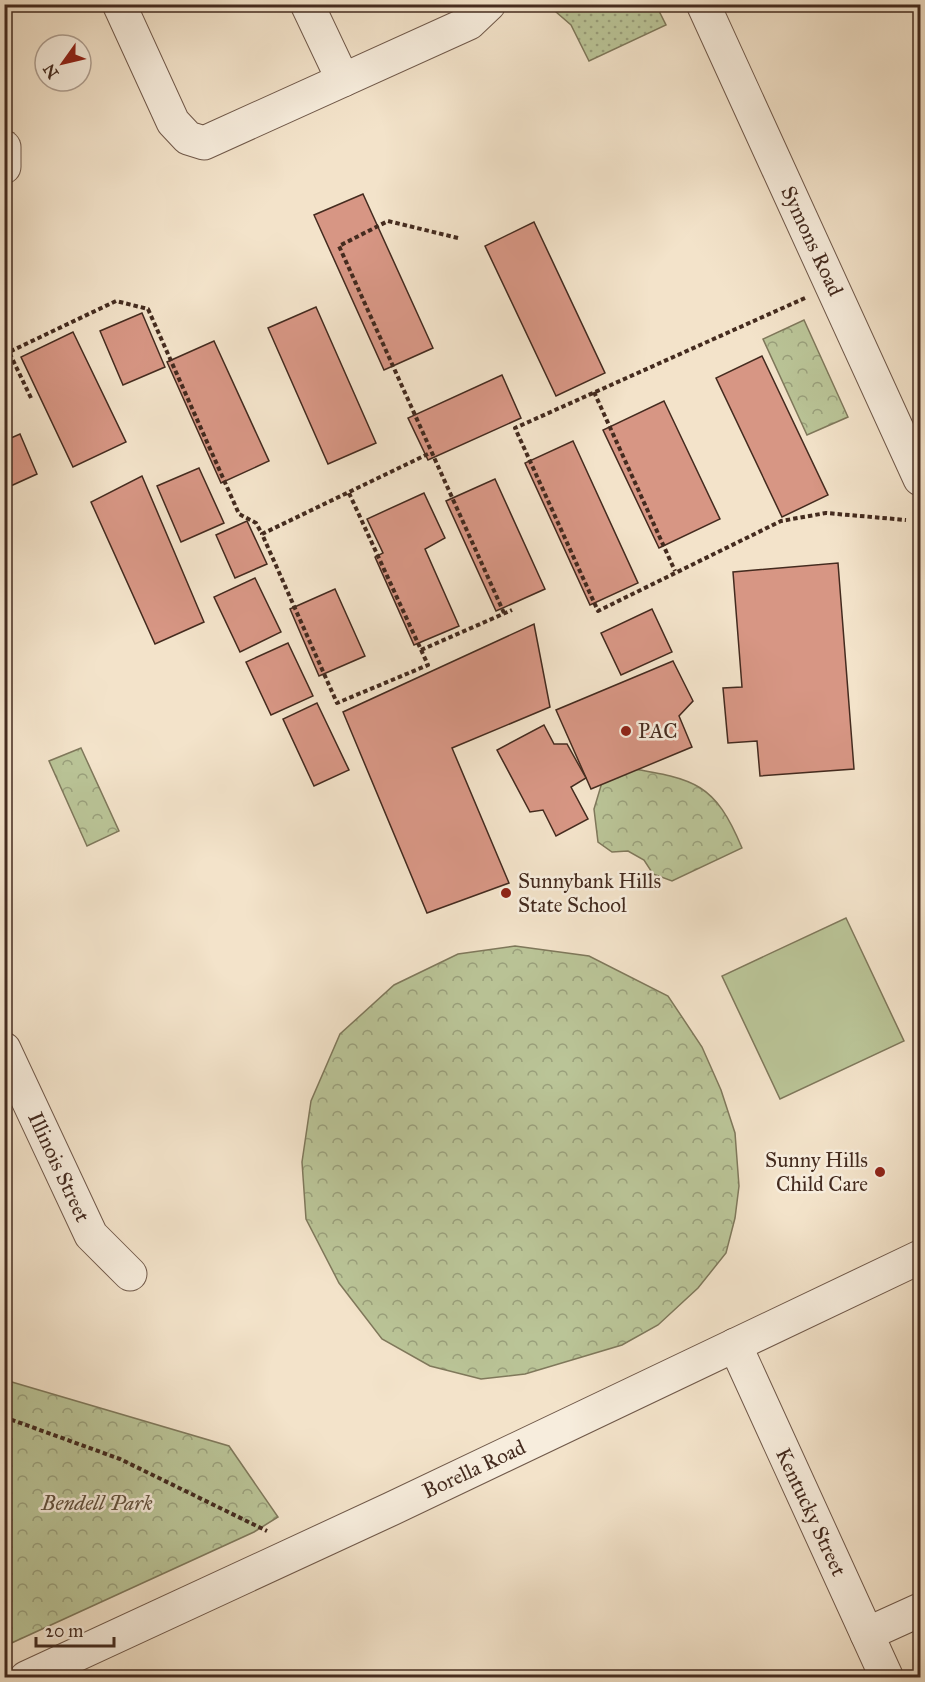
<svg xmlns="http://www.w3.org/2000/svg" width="925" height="1682" font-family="'IM FELL Great Primer',serif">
<defs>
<pattern id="grass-dots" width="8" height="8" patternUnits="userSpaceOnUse" patternTransform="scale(1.5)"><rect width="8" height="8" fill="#bac497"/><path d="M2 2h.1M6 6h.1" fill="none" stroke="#999f7b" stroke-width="1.8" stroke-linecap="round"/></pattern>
<pattern id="park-crowns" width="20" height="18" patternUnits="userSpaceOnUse" patternTransform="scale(1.5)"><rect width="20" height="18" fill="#bac497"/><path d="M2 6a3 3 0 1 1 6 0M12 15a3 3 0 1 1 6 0" fill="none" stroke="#999f7b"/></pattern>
</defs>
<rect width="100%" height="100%" fill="#f3e3ca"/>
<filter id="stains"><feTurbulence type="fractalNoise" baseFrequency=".00333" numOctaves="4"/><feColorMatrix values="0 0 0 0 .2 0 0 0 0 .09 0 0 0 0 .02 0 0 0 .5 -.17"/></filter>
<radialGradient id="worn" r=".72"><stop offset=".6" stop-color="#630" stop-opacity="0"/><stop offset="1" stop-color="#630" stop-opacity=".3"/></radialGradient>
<path fill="url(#grass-dots)" stroke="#7f785b" stroke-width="1.5" d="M548,5H656L666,25L589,61L571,25Z"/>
<g fill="url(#park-crowns)" stroke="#7f785b" stroke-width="1.5">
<path d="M804,320L848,417L807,435L763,339Z"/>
<path d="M81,748L119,831L87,846L49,761Z"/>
<path d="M628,768C695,779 715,783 742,848L672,881L653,874L644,860L628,851L612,852L598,842L594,809L603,779Z"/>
<path d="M515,946L589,956L668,996L702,1047L721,1090L735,1133L739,1186L735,1218L726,1253L698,1288L658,1325L622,1345L525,1374L481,1379L430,1366L382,1339L339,1283L306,1219L302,1162L311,1101L340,1034L394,985L458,954Z"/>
<path d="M5,1380L229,1446L278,1517L254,1532L5,1646Z"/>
</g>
<path fill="#bac497" stroke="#7f785b" stroke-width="1.5" d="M846,918L904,1041L780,1099L722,976Z"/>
<g fill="#d79684" stroke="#442b1f" stroke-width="1.5">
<path d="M363,194L433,348L384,370L314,215Z"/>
<path d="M534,222L605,373L556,396L485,246Z"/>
<path d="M316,307L376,443L328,464L268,328Z"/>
<path d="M142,313L165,367L123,385L100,331Z"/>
<path d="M73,332L126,442L73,467L21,357Z"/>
<path d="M214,341L269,461L221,483L167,362Z"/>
<path d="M762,356L828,495L782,517L716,378Z"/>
<path d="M502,375L521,418L428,460L408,418Z"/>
<path d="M664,401L720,519L659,548L603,430Z"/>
<path d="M20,434L37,474L4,489V441Z"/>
<path d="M573,441L638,583L590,605L525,463Z"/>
<path d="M199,468L224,523L181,542L157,486Z"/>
<path d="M142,476L204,622L155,644L91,502Z"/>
<path d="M495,479L545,589L496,611L446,501Z"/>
<path d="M424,493L445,538L425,549L459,626L414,645L375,557L383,553L367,519Z"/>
<path d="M247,521L267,564L235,578L216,535Z"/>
<path d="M838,563L854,769L760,776L757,741L728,743L723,688L742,687L733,572Z"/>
<path d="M255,578L281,632L240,652L214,597Z"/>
<path d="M335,589L365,656L319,676L290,609Z"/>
<path d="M652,609L672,652L621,675L601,633Z"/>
<path d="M534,624L550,707L452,748L509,883L427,913L343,712Z"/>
<path d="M288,643L313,696L271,715L246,662Z"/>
<path d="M673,661L693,701L679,716L692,747L591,789L556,710Z"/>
<path d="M317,703L349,770L314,786L283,719Z"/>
<path d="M544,725L554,744H567L586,778L571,787L588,819L556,836L543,810L530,812L497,750Z"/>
</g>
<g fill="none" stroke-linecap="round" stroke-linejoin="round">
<g stroke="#70594a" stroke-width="35">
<g id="minor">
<path d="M119,4L173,122L188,138L204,143L469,23L489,4"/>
<path d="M307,4L343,80"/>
<path d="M703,4L920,479"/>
<path d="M4,147V167"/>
<path d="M4,1049L91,1235L130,1274"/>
<path d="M735,1345L887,1678"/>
<path d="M867,1634L920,1610"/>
<path d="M26,1678L391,1509L920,1257"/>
</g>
</g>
<g stroke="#442b1f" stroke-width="4" stroke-dasharray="4.5 3" stroke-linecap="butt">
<path d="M458,238L388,221L339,246L504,613"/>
<path d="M805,298L515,428L598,611L781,521L826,513L906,520"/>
<path d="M594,392L675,571"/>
<path d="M31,398L9,352L116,301L148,309L239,514L256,523L262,534"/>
<path d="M349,493L428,665L337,703L262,534L430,453"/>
<path d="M421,650L512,610"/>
<path d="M4,1417L120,1459L267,1531"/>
</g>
<use href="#minor" stroke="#f7eddd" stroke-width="33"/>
</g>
<g fill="#8f2418" stroke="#f7eddd" stroke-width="2">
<circle cx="626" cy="731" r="6"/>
<circle cx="506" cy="893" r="6"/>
<circle cx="880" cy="1172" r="6"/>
</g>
<g text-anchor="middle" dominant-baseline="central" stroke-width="5" stroke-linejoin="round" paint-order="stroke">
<g font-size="21" fill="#442b1f" stroke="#f7eddd">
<text transform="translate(812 241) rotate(65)">Symons Road</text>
<text transform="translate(59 1167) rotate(65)">Illinois Street</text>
<text transform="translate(474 1469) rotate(-25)">Borella Road</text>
<text transform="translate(811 1512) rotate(65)">Kentucky Street</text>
</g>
<g font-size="21" fill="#442b1f" stroke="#f7eddd" text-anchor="start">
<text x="638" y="731">PAC</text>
<text x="518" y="881">Sunnybank Hills<tspan x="518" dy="24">State School</tspan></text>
<text x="868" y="1160" text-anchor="end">Sunny Hills<tspan x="868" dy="24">Child Care</tspan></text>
</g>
<g font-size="21" font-style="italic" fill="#62513d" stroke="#f7eddd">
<text x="97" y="1503">Bendell Park</text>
</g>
</g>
<rect width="925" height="1682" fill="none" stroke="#f3e3ca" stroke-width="24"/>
<rect x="6" y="6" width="913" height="1670" fill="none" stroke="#442b1f" stroke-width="3"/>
<rect x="12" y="12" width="901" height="1658" fill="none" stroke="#442b1f" stroke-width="1.5"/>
<g transform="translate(63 63) rotate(236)"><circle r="28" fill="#f7eddd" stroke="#af9f91" stroke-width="1.5"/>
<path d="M0-4.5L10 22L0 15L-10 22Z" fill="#8f2418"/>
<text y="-9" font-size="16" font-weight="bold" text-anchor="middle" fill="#442b1f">N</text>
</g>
<path d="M36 1637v9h78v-9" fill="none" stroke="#442b1f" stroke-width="3"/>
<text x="45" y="1637" font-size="18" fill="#442b1f" stroke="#f7eddd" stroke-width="4.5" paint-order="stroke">20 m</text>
<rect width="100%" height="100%" filter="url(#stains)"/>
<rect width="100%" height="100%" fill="url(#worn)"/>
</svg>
